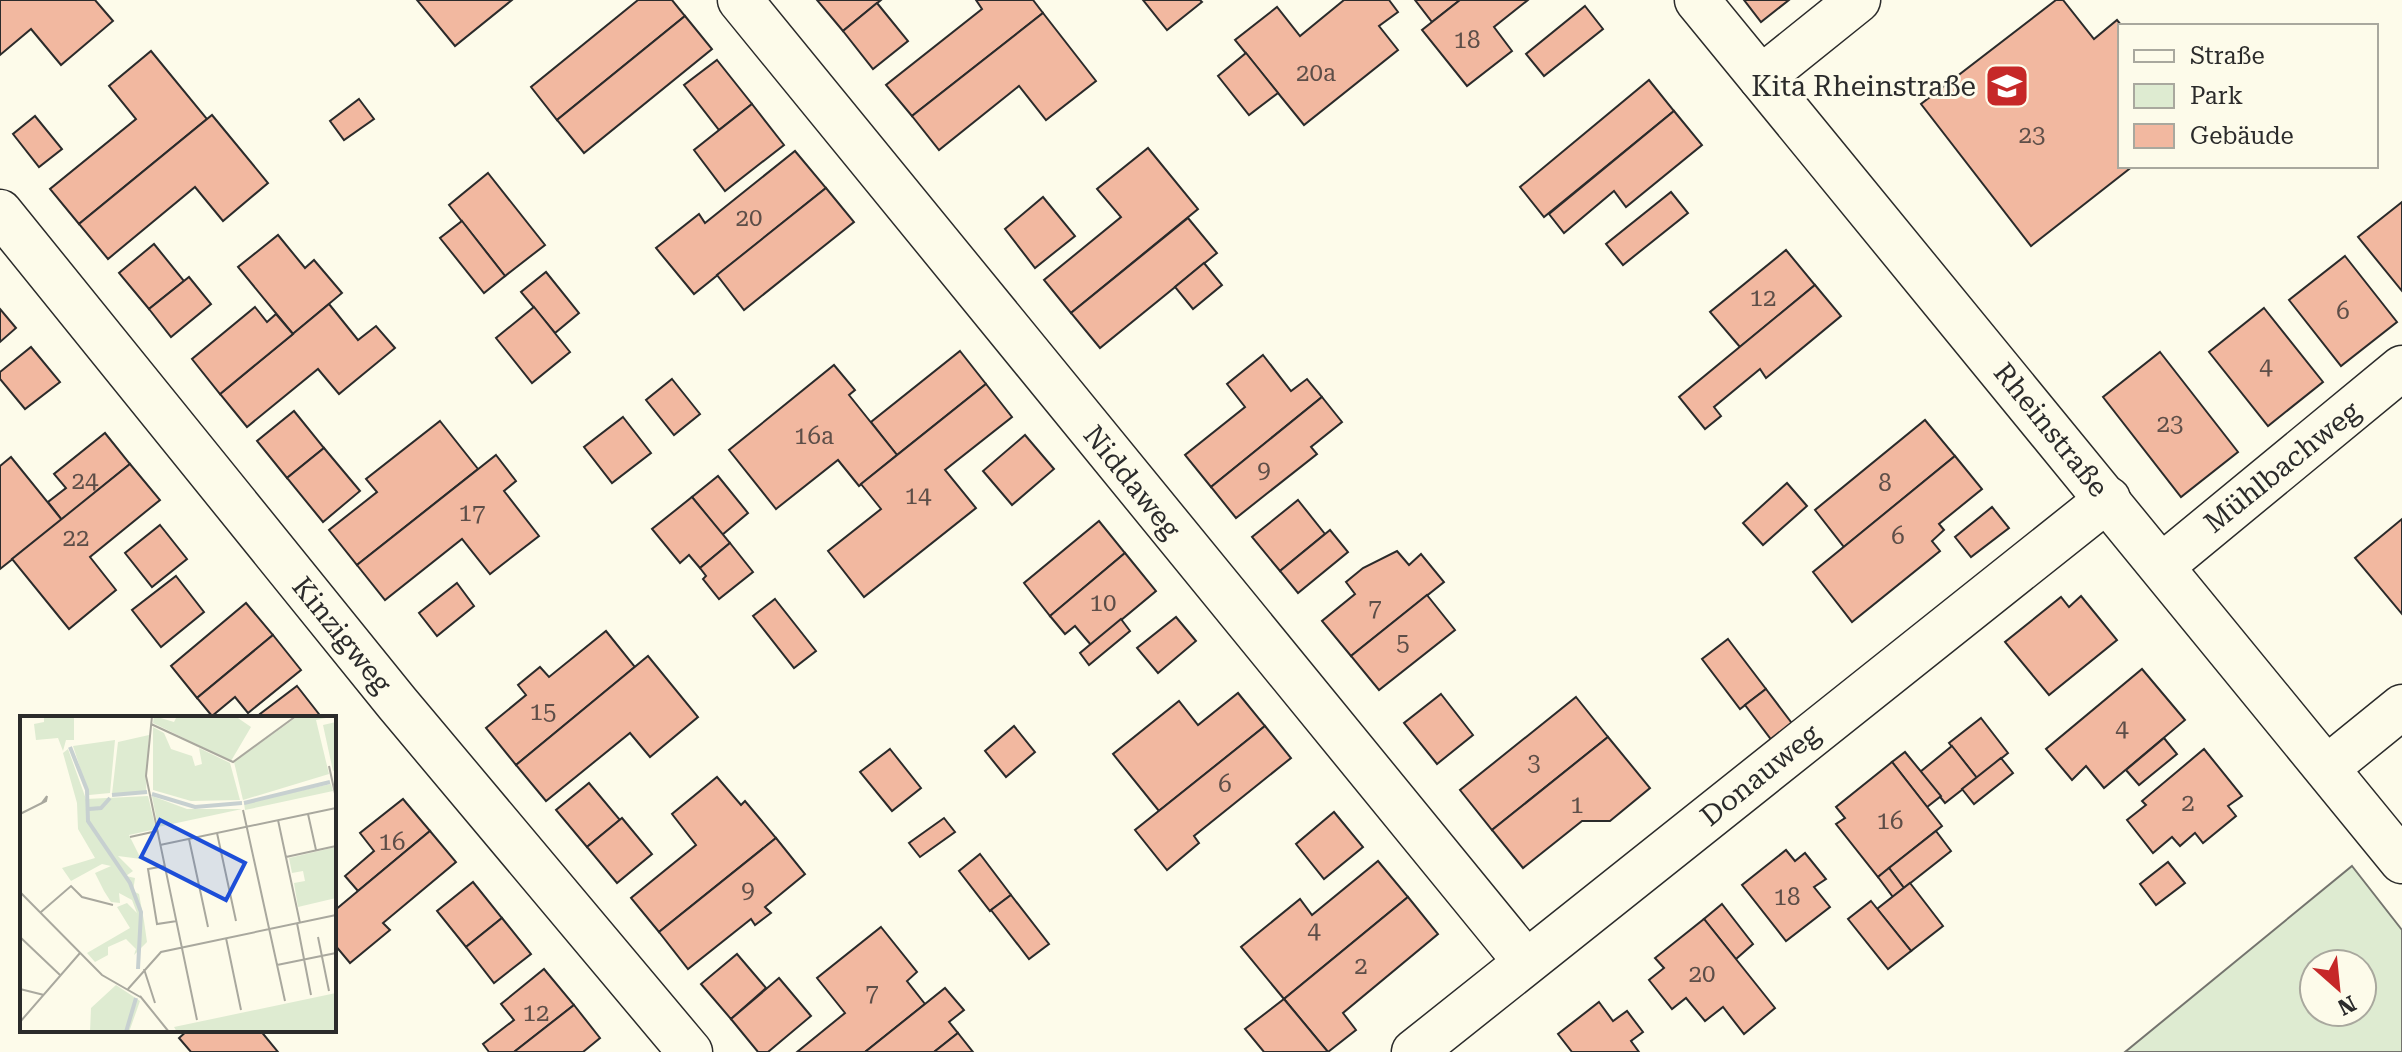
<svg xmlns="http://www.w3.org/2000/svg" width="2402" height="1052" font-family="'Roboto Serif',serif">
<rect width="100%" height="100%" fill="#fdfbea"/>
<path fill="#deebd1" stroke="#74746e" stroke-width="2" fill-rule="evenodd" d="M2352,866L2402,930V1052H2125ZM2314,964H2362V1012H2314Z"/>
<g fill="#f2b8a0" stroke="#2b2b2b" stroke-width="2">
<path d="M0,0H95L113,21L61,65L31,29L0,55Z"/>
<path d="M417,0H512L455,46Z"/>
<path d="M638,0H672L685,16L557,120L531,87Z"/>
<path d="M817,0H881L843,31Z"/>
<path d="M976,0H1033L1043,13L912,116L886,85L982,9Z"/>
<path d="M1143,0H1200L1202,2L1167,30Z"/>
<path d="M1344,0H1389L1398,12L1379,26L1398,50L1304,125L1235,40L1277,7L1300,36Z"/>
<path d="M1415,0H1460L1432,22Z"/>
<path d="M1460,0H1528L1494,27L1512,51L1467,86L1422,30Z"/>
<path d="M1744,0H1789L1761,22Z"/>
<path d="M2056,0H2063L2094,39L2117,20L2122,26L2120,166H2133L2031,246L1921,104Z"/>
<path d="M877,3L908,41L873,69L843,31Z"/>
<path d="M1585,6L1603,29L1544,76L1526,54Z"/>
<path d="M1043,13L1096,81L1046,120L1019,86L939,150L912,116Z"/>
<path d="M685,16L712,49L584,153L557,120Z"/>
<path d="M151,51L207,119L79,224L50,189L136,119L109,86Z"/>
<path d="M1246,53L1278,93L1249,115L1218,76Z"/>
<path d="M717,60L752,104L719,130L684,85Z"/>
<path d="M1649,80L1674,111L1544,217L1520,187Z"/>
<path d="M359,99L374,119L344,140L330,121Z"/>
<path d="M752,104L784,145L725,191L694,150Z"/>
<path d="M1674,111L1702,145L1626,207L1614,191L1564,233L1549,214Z"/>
<path d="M212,115L268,183L223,221L195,187L108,259L79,224Z"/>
<path d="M35,116L62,149L39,167L13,134Z"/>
<path d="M1148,148L1198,209L1071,313L1044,280L1121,217L1097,189Z"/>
<path d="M795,151L826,188L694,294L656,248L699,214L705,223Z"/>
<path d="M488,173L545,245L505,276L449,205Z"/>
<path d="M826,188L854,222L744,310L717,275Z"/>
<path d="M1671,192L1688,213L1623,265L1606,244Z"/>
<path d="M1043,197L1075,236L1035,268L1005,229Z"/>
<path d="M2402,202V291L2358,237Z"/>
<path d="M1188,218L1217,253L1100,348L1071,313Z"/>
<path d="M462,221L505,276L484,293L440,238Z"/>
<path d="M278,235L305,268L314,260L342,293L293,334L238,267Z"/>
<path d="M154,244L184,281L149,309L119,273Z"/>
<path d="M1786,250L1815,285L1740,347L1710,312Z"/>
<path d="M2345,256L2397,322L2341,366L2289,300Z"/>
<path d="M1204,263L1222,285L1193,309L1175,287Z"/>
<path d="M546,272L579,313L555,333L521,292Z"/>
<path d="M189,277L211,304L171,337L149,309Z"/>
<path d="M1815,285L1841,316L1766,378L1760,369L1714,407L1721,416L1705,429L1679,397Z"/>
<path d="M329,304L358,340L376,326L395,348L339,394L318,369L247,427L220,394Z"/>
<path d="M255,307L267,322L276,314L293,334L220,394L192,359Z"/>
<path d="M534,307L570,352L532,383L496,338Z"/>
<path d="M2264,308L2323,382L2268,426L2209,352Z"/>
<path d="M0,309L16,328L0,342Z"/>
<path d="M31,347L60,382L25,409L0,379V372Z"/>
<path d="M960,351L986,384L897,455L871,422Z"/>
<path d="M2160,352L2238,452L2181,497L2103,397Z"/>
<path d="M1263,355L1291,391L1307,379L1322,397L1211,487L1185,455L1245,407L1227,384Z"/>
<path d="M834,365L855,390L849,395L897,455L859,486L838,460L776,509L729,450Z"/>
<path d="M672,379L700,414L674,435L646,400Z"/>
<path d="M986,384L1012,417L945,470L976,508L864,597L828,551L881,509L861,484Z"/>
<path d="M1322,397L1342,422L1311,447L1317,454L1236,518L1211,487Z"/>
<path d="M294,411L324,448L287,478L257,441Z"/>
<path d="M623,417L651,453L612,483L584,447Z"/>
<path d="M1925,420L1955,456L1844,547L1815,510Z"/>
<path d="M440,421L478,469L357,565L329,530L377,492L366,479Z"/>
<path d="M105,433L130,464L62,520L48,502L66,488L54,474Z"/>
<path d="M1025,435L1054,469L1012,505L983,471Z"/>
<path d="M324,448L360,491L323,522L287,478Z"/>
<path d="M496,455L516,481L504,491L539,536L490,574L462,539L385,600L357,565Z"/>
<path d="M1955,456L1982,489L1939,524L1944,530L1932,541L1940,551L1852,622L1813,572Z"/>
<path d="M11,457L62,520L0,569V466Z"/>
<path d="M130,464L160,500L90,557L116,590L69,629L12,559Z"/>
<path d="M718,476L748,513L722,535L692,497Z"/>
<path d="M1787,483L1807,506L1763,545L1743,523Z"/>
<path d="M692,497L730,543L700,568L689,555L680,563L652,529Z"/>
<path d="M1298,500L1325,534L1280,571L1252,537Z"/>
<path d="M1992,507L2009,528L1971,557L1955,537Z"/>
<path d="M2402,519V614L2355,558Z"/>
<path d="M1099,521L1125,553L1050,616L1024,583Z"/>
<path d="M160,525L187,559L152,587L125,553Z"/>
<path d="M1330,530L1348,552L1298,593L1280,571Z"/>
<path d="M730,543L753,572L719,599L703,579L706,576L700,568Z"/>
<path d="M1397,551L1409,565L1421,554L1444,582L1351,656L1322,621L1355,594L1346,582L1363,568Z"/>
<path d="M1125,553L1156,591L1091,645L1075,626L1065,634L1050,616Z"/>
<path d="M176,576L204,612L161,647L132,610Z"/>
<path d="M457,583L474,606L437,636L419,613Z"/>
<path d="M1427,595L1455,630L1379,690L1351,656Z"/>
<path d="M2081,596L2117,640L2049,695L2005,642L2061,597L2069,607Z"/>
<path d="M775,599L816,651L794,668L753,616Z"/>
<path d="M246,603L273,635L197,698L171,666Z"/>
<path d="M1176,617L1196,641L1158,673L1137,648Z"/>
<path d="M1121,619L1130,631L1089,665L1080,653Z"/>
<path d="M606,631L635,667L516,765L486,728L526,695L518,685L540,667L549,677Z"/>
<path d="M273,635L301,670L248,713L235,697L212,716L197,698Z"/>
<path d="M1728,639L1766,689L1740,709L1702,659Z"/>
<path d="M648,656L698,717L650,757L630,733L546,801L516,765Z"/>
<path d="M2142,669L2185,720L2104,788L2086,766L2072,780L2046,749Z"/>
<path d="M297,686L322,718H263L260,714Z"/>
<path d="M1766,689L1794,726L1773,742L1745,705Z"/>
<path d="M1238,693L1265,726L1159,811L1113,754L1179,701L1198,725Z"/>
<path d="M1441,694L1473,735L1437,764L1404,723Z"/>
<path d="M1576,697L1608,737L1492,830L1460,790Z"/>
<path d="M1981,718L2008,753L1977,778L1949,743Z"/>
<path d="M1014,726L1035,752L1006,777L985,751Z"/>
<path d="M1265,726L1291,758L1194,836L1199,843L1167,870L1135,830Z"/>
<path d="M1608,737L1650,788L1610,821H1582L1523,868L1492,830Z"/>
<path d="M2164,738L2177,754L2139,785L2126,770Z"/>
<path d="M1952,746L1977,778L1945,803L1920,772Z"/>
<path d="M890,749L921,788L892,811L860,772Z"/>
<path d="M2204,749L2242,796L2228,806L2236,816L2203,843L2195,833L2180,846L2172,837L2153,853L2127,820L2146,805L2142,801Z"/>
<path d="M1905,752L1941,796L1927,807L1892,762Z"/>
<path d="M2001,758L2013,773L1974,804L1962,789Z"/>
<path d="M1892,762L1942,826L1878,877L1836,824L1845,818L1836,807Z"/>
<path d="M717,777L741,805L745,801L776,838L659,932L631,898L696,845L672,814Z"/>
<path d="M589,783L620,820L587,847L556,810Z"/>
<path d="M403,799L430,831L358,891L345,876L374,851L360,833Z"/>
<path d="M1334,812L1363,847L1324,879L1296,844Z"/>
<path d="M622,818L652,854L617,883L587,847Z"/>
<path d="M944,818L955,832L920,857L909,843Z"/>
<path d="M430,831L456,862L383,923L390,930L350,963L334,944V911Z"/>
<path d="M1936,831L1951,851L1904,888L1889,868Z"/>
<path d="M776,838L805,874L765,907L771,913L755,925L751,919L688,969L659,932Z"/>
<path d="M1786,850L1795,861L1805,853L1826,879L1814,887L1830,907L1786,941L1742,885Z"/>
<path d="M980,854L1011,895L990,911L959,871Z"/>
<path d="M1378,861L1408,897L1284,999L1241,947L1300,899L1312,915Z"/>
<path d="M2168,862L2185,883L2156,905L2140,884Z"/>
<path d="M1889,868L1904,888L1893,897L1878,877Z"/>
<path d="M473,882L502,918L466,947L437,911Z"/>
<path d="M1910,883L1943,926L1911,951L1877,909Z"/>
<path d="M1011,895L1049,944L1029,959L991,910Z"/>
<path d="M1408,897L1438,934L1343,1013L1356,1030L1328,1052L1284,999Z"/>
<path d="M1871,901L1911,951L1888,969L1848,919Z"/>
<path d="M1722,904L1753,944L1736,959L1704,919Z"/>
<path d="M502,918L531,954L494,983L466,947Z"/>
<path d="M1704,919L1775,1008L1744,1034L1723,1007L1705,1021L1686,998L1672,1009L1649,980L1664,968L1655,958Z"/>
<path d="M881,927L917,972L907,981L925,1004L865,1052H797L845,1013L817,978Z"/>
<path d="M737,954L766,988L731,1019L701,984Z"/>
<path d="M544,969L574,1005L514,1052H489L483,1044L514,1020L501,1004Z"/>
<path d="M779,978L811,1016L768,1052H758L731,1019Z"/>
<path d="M945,988L964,1010L949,1022L958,1033L934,1052H865Z"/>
<path d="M1284,999L1328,1052H1264L1245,1029Z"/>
<path d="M1599,1002L1613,1021L1627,1011L1643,1032L1631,1041L1639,1052H1572L1558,1034Z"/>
<path d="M574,1005L600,1038L583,1052H514Z"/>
<path d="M188,1030H260L278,1052H191L179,1038Z"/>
<path d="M958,1033L973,1052H934Z"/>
</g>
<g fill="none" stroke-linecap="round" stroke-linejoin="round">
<g stroke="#2b2b2b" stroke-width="47">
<g id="minor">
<path d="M740,0L1526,962"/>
<path d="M1697,0L2402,861"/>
<path d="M1761,78L1858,0"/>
<path d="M0,212L397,703L690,1052"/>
<path d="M2163,565L2402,368"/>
<path d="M2328,767L2402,707"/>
<path d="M1414,1052L2108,499"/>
</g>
</g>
<use href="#minor" stroke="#fdfbea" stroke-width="44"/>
</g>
<defs>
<g id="school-square" transform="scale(2.3)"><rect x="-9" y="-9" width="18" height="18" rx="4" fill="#c62828" stroke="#fdfbea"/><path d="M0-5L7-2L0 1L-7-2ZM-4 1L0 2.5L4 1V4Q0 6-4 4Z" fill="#fff"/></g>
</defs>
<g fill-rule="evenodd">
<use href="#school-square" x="2007" y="86"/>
</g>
<g text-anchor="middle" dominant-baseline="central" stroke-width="6" stroke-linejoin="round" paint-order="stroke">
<g font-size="24" fill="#5d4e48">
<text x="1467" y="40">18</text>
<text x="1316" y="73">20a</text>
<text x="2032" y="135">23</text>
<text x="749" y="218">20</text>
<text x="1763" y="298">12</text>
<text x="2343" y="311">6</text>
<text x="2266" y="367">4</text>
<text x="2170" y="424">23</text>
<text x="814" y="436">16a</text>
<text x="1264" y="470">9</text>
<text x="85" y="481">24</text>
<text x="1885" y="483">8</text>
<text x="918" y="496">14</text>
<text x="472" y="513">17</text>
<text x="1898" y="536">6</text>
<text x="76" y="538">22</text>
<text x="1103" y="603">10</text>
<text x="1375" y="608">7</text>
<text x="1403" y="643">5</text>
<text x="543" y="712">15</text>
<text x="2122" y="729">4</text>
<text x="1534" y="763">3</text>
<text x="1225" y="784">6</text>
<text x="2188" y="803">2</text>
<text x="1577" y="805">1</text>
<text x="1890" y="821">16</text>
<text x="392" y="842">16</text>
<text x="748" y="890">9</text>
<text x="1787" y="897">18</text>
<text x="1314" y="931">4</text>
<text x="1361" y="966">2</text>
<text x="1702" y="974">20</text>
<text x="872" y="993">7</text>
<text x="536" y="1013">12</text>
</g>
<g font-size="28" fill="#2b2b2b" stroke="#fdfbea" text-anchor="end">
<text x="1976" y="86">Kita Rheinstraße</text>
</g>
<g font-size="28" fill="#2b2b2b" stroke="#fdfbea">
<text transform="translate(2051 430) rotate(51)">Rheinstraße</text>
<text transform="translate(2282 467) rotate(-39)">Mühlbachweg</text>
<text transform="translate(1132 482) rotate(51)">Niddaweg</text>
<text transform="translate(342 635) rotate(51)">Kinzigweg</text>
<text transform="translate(1760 775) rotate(-39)">Donauweg</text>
</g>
</g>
<g transform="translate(20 716)">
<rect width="316" height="316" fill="#fdfbea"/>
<path d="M24,0H54V24H46L43,35L38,22L16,24L14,8L24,6ZM134,0L154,6L157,0H215L231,11L211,45L133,7ZM278,0H316L296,4L309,58L223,84L214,46ZM316,6V54L313,55L303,9ZM133,11L144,17L151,33L172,40L175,50L182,48L179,32L210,47L220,84L171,85L133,74ZM129,19L126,75L92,78L98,26ZM95,24L90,77L69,79L53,30ZM48,33L66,83L128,80L136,113L109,119L121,143L98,140L113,155L106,160L115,162L113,175L119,178L124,205L127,226L114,239L116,233L106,223L88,231V239L75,246L67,237L110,212L97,191L107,187L117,197L112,184L99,177L100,187L91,186L84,175L75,157L91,150L82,148L51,165L42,152L75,142L58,113L57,87L43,37ZM311,68L313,75L225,94L224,87ZM132,80L167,93H222L138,111ZM316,131V182L278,191L274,167L285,165L283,155L272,157L269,142ZM96,269L120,285L109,316H70L71,292ZM316,277V316H157L154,311Z" fill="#deebd1"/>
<path fill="none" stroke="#c7d0d0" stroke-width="4" d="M50,31L67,74L68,105L110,167L121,196L118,253M132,78L175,91L222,87M92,79L127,76M224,87L310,66M69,93L81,92L90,82M106,316L116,282"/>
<path fill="none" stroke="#a9a89e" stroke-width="2" d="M132,0L126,60L177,304M131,8L213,46L276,0M309,50L316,82M223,94L265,285M0,98L26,85L27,80L21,88M288,98L296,134M258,104L280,207M197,117L216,205M110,121L137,115M169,123L188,211M140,129L316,92M266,141L316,130M145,150L128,153L137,208L157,205M0,176L82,259L122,282M21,196L51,170L62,181L93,189M277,207L291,279M0,221L40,259M298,221L309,275M206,222L221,294M257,249L316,237M124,253L135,287M0,273L24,279M108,273L141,236L316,199M120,280L149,316M0,306L60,237"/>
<path fill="#1d4ed8" fill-opacity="0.15" stroke="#1d4ed8" stroke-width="4" d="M140,104L225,147L206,184L121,141Z"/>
<rect width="316" height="316" fill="none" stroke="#2b2b2b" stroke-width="4"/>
</g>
<rect x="2118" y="24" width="260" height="144" fill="#fdfbea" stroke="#a9a89e" stroke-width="2"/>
<rect x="2134" y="50" width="40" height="12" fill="#fdfbea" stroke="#a9a89e" stroke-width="2"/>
<text x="2190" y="64" font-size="24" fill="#2b2b2b">Straße</text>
<rect x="2134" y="84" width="40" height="24" fill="#deebd1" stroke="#a9a89e" stroke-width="2"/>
<text x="2190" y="104" font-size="24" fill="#2b2b2b">Park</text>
<rect x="2134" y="124" width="40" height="24" fill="#f2b8a0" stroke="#a9a89e" stroke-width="2"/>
<text x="2190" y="144" font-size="24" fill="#2b2b2b">Gebäude</text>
<g transform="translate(2338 988) rotate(153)"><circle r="38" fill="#fdfbea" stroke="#a9a89e" stroke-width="2"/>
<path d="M0-6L14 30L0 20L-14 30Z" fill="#c62828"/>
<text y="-12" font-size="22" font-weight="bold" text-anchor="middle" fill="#2b2b2b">N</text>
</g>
</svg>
